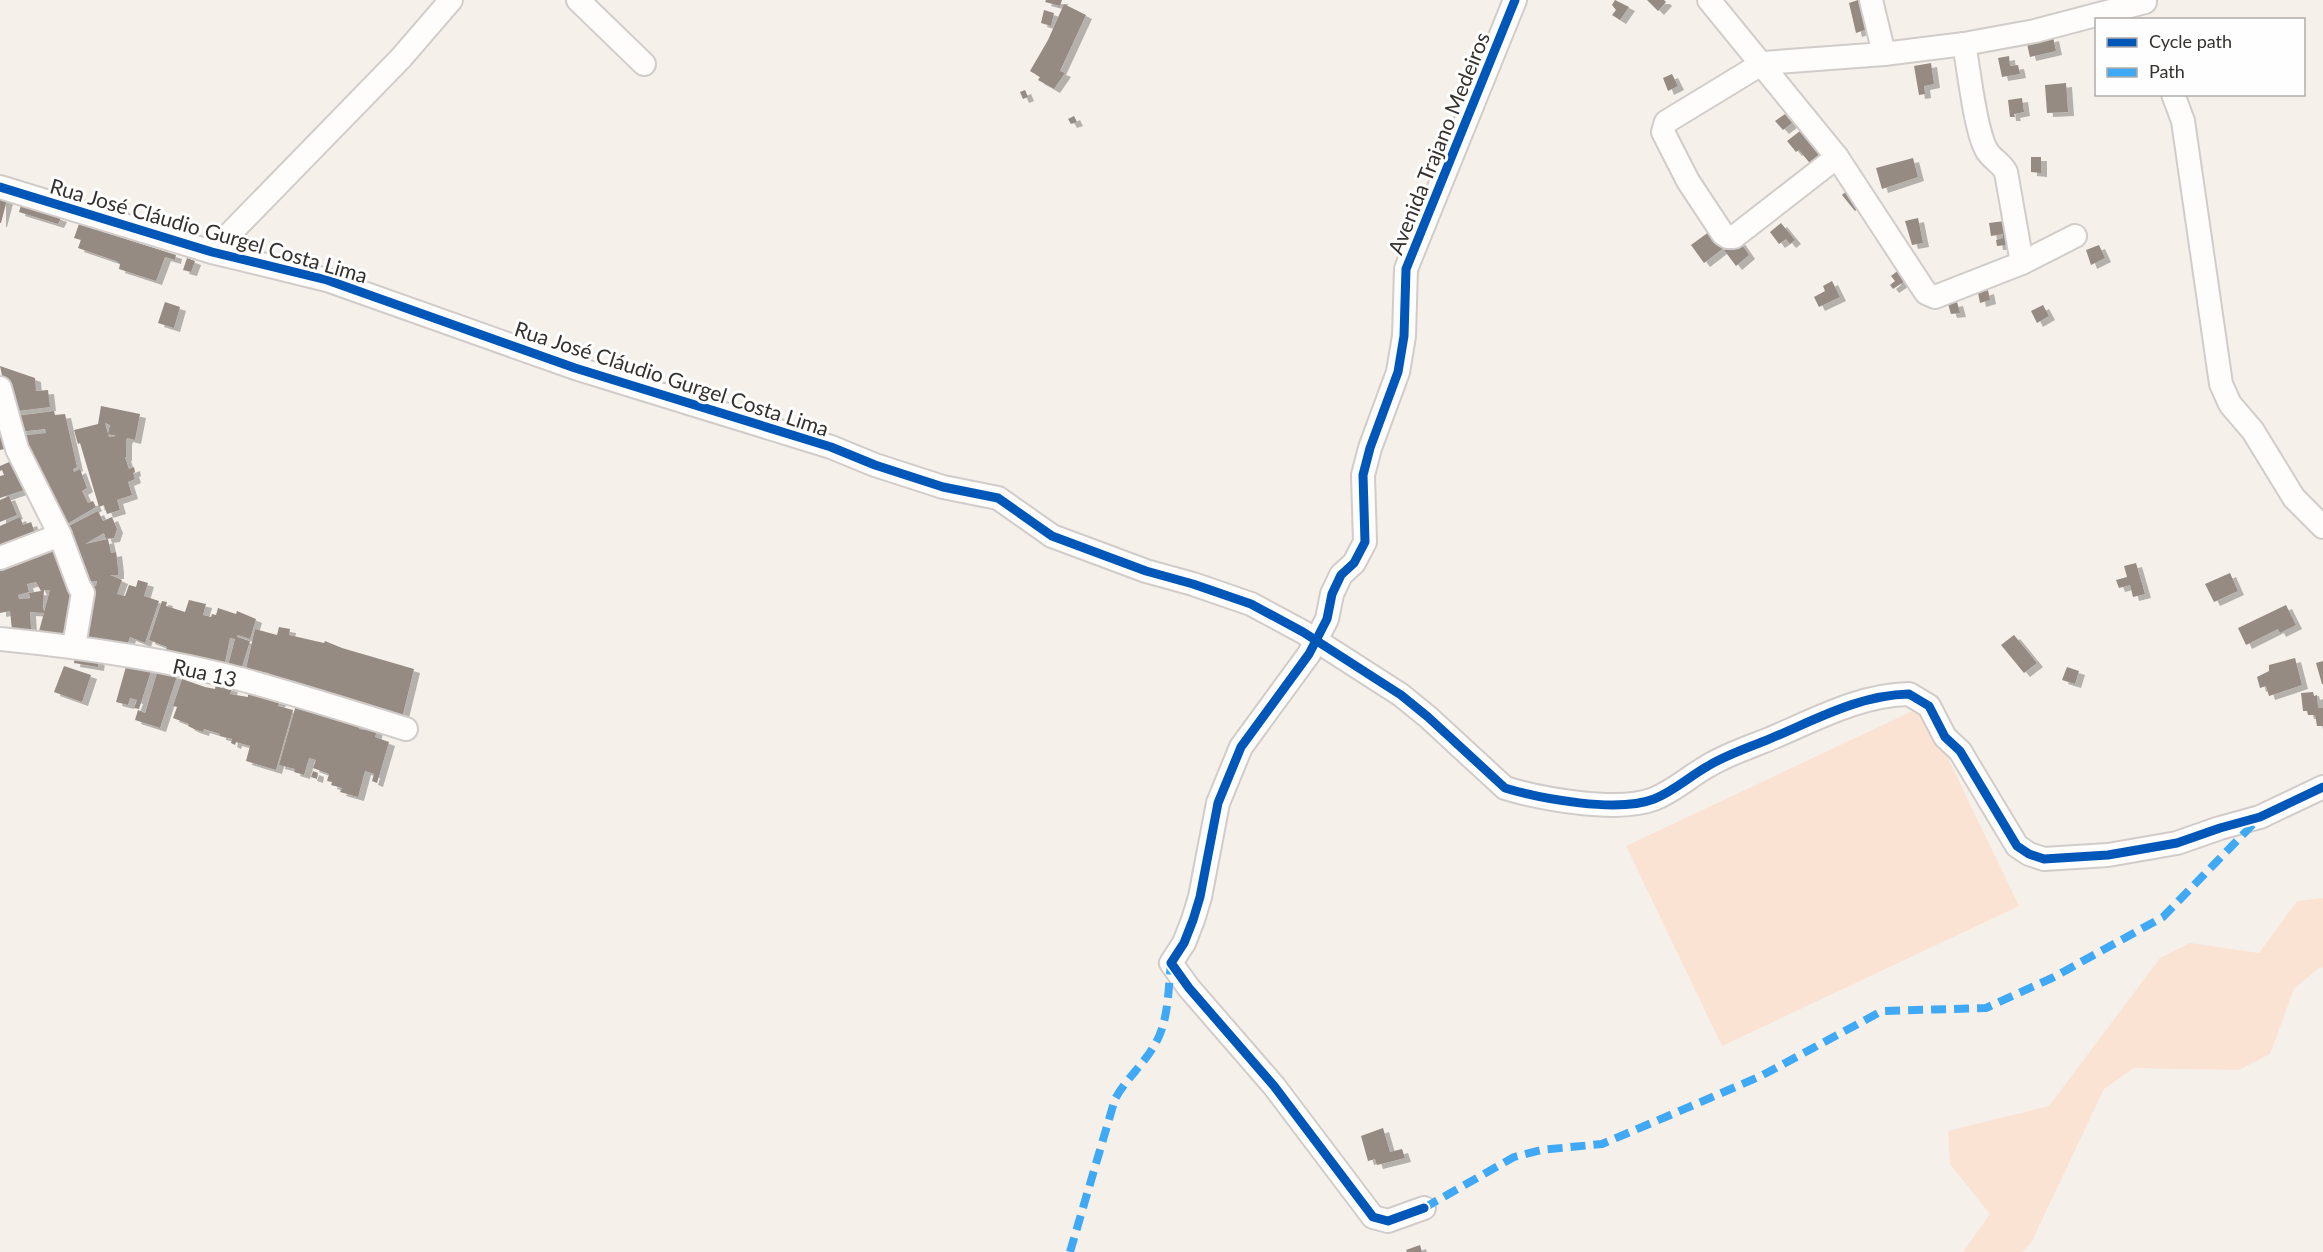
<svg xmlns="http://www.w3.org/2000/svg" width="2323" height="1252" font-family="Lato,sans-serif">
<defs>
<filter id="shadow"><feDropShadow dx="6" dy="4" stdDeviation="0" flood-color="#0004"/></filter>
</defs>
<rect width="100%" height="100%" fill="#f6f0eb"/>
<g fill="#fae3d3">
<path d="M1923,706L2019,906L1722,1046L1626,846Z"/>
<path d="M2323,898V968L2320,967L2294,989L2270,1054L2239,1070L2134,1068L2104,1089L2031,1243L2022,1252H1963L1990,1214L1950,1164L1948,1131L2049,1106L2160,958L2190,943L2259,953L2297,901Z"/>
</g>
<g fill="#958b83" fill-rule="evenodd" filter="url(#shadow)">
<path d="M1046,0H1062L1060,6L1045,2Z"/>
<path d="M1615,0L1629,7L1620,20L1612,15L1616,10L1612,5Z"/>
<path d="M1647,0H1664L1666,2L1658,11Z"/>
<path d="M1858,0H1863L1870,28L1856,33L1849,3Z"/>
<path d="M1064,4L1086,15L1060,71L1065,73L1054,89L1038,80L1040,77L1030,71L1048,40Z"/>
<path d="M1044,10L1054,13L1051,26L1041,23Z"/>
<path d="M2053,37L2056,51L2030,57L2027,44Z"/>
<path d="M2009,56L2010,66L2018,65L2020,74L2002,77L1998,58Z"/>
<path d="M1931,63L1934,84L1924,86L1925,94L1919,95L1914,66Z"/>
<path d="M1672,74L1678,86L1668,91L1663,78Z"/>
<path d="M2066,83L2068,112L2047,113L2045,85Z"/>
<path d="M1025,90L1028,97L1023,99L1020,92Z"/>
<path d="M2022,98L2024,112L2014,114L2015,117H2010L2008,100Z"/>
<path d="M1785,114L1792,123L1783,130L1775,121Z"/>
<path d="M1074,116L1077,122L1071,124L1068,119Z"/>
<path d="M1800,131L1810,143L1814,139L1828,155L1813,167L1799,150L1796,152L1787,141Z"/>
<path d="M2031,157H2041V173L2031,172Z"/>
<path d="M1913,158L1918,177L1882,189L1876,168Z"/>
<path d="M1850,188L1863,205L1855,211L1842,195Z"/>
<path d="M0,198L7,200L1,223H0Z"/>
<path d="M21,205L61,218L58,224L19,212Z"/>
<path d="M1918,218L1923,243L1912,245L1905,221Z"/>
<path d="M2012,220L2016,244L1997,246L1996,240L2003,238V234L1991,236L1989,223Z"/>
<path d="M1781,223L1795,240L1790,244L1786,239L1779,244L1770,232Z"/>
<path d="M79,224L176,255L175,260L165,257L156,281L119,269L120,264L116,261L78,248L81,240L74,238Z"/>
<path d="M1713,229L1725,247L1704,263L1691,245Z"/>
<path d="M1738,239L1749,255L1736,266L1724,250Z"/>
<path d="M2099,245L2105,258L2091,265L2086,250Z"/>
<path d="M187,258L195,261L191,272L183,270Z"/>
<path d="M1900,269L1908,279L1893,289L1890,285L1895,281L1891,276Z"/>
<path d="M1832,281L1840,297L1819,307L1814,297L1825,291L1823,286Z"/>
<path d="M1988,290L1990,300L1980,303L1978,293Z"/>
<path d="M165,302L180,307L174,328L158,323Z"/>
<path d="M1957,302L1960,313L1951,314L1948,304Z"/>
<path d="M2043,305L2049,316L2037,323L2031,311Z"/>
<path d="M0,366L35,378L36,391L48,390L50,407L10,412Z"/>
<path d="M101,406L140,414L135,440L127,438L126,441V457H125L129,469L134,467L135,472L133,473L135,479L128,482L132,495L117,500L120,510L107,514L104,505L99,507L80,443L78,444L74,430L98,424ZM105,423L110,425L108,434L116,436L109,437Z"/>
<path d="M54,411L55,415L65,414L77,467L73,469L74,472L80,469L87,488L82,491L88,503L93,501L96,507L60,528L39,465L28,467L18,436L46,433L45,429L18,432L15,416Z"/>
<path d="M0,424L12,447L0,450Z"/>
<path d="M16,459L27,489L0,498V476L4,475L2,470L0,471V466Z"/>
<path d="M9,496L17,515L0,522V500Z"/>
<path d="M98,511L103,521L112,517L117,529L114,538L106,539L104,533L85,544L108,539L111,553L116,552L118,569V575H110L122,580L117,594L125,596L129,585L136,587L138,580L148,583L144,596L159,601L145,643L130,637L127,646L112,641L111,645L78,635L89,584L96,586L97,581L79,583L61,530Z"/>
<path d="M20,517L23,525L31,522L36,536L0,551V526Z"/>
<path d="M60,546L72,587L66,589L78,592L67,639L39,631L44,613L30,612L31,629L12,630L10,611L0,613V567ZM36,582L41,591L29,593L30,598L19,599L18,595L29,592L27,584ZM44,590H50L44,612L43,607Z"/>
<path d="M2136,563L2145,594L2133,597L2130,585L2119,588L2116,580L2127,577L2124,566Z"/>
<path d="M2230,573L2238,591L2214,602L2205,584Z"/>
<path d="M189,600L206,604L203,615L211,617L212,614L216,615L218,608L236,614L237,611L256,619L250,639L238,635L237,637L250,641L240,673L227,670L235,639L230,638L224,667L176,652L175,655L165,652L167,647L149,640L162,601L167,602L166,606L185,612Z"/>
<path d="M2286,605L2296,625L2280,633L2278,629L2246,645L2238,628Z"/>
<path d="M279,627L290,629L289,635L324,643L325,641L342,648L414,669L402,718L267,682L269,673L246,669L255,629L277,635Z"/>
<path d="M2014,635L2037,663L2024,673L2001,645Z"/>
<path d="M75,654L99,659L98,667L74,663Z"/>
<path d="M2295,658L2302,685L2269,696L2266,686L2260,688L2257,677L2269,671V665Z"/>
<path d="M2323,661V684H2322L2316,663Z"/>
<path d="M127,663L152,668L139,709L134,708L137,700L130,698L128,705L116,702Z"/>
<path d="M64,666L91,675L82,702L54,692Z"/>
<path d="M2067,667L2079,671L2075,684L2062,680Z"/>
<path d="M158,670L177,676L160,728L135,720L138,710L145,713Z"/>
<path d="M182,679L205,687L215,689L216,684L232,688L230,694L248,697V694L280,701L278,706L293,710L276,770L246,761L250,746L236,742L235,745L231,743L232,739L220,736V734L204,729L203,732L194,729L188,726L189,724L173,718L177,707L173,706Z"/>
<path d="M2313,692L2314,696L2317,695L2318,708H2323V726H2317L2315,715H2308L2307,711H2303L2301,693Z"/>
<path d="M296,705L361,725L359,729L366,730L367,727L377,730L375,737L389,742L377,783L372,781L374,774L365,771L358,797L340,792L342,788L331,785L332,782L327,781L329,774L313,768L316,760L309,758L304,775L294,772L295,769L279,765Z"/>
<path d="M313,771L318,773L317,779L311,777Z"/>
<path d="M1383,1128L1390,1152L1402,1149L1405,1158L1377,1165L1375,1159L1368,1161L1361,1136Z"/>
<path d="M1420,1245L1422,1252H1407L1406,1250Z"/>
</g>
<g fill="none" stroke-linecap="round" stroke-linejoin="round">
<g stroke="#d1ccc9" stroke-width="26">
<g id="minor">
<path d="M578,0L644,64"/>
<path d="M1709,0L1837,157L1926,293L1935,297L2022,263L2006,172C2001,163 1992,159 1987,151C1975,131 1969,69 1964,44"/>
<path d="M1871,0L1884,54"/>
<path d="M2173,94L2183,121L2221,384L2230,404L2253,431L2294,498L2323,527"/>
<path d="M1837,157L1734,237H1728L1723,234L1688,181L1663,132L1666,122L1763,63L1884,54L1964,44L2035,31L2145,2"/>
<path d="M0,187L212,252L327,280L575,368L831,447L875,465L943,487L998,498L1052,536L1146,571L1193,584L1251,604L1303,632L1401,695L1428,717L1505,788C1541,799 1618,813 1654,799C1674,791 1690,776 1708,766C1726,755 1747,748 1767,740C1813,721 1858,695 1909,694L1929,706L1945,737L1960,751L2017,846L2029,854L2044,859L2108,855L2177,843L2220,828L2260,817L2323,787"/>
<path d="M212,252L401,58L451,0"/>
<path d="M2022,263L2075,236"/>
<path d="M0,388L17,449L60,535L79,586L83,593L74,646"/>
<path d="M0,558L60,535"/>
<path d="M0,639C82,647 164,659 244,680C298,695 352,712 406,729"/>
<path d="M1424,1208L1388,1221L1373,1217L1274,1086L1189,988L1171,963L1184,943L1193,920L1200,897L1218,803L1241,747L1309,654L1327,619L1332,594L1341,575L1354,563L1365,542L1363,475L1370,448L1398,372L1404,336L1406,269L1515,0"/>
</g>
</g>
<use href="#minor" stroke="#fefdfc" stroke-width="22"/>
<g stroke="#3fa9f5" stroke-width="8" stroke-dasharray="15 8" stroke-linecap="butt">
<path d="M1424,1208L1514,1157L1541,1150L1602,1144L1668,1116L1761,1076L1882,1011L1986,1008L2052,978L2163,917L2258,819"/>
<path d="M1070,1252L1115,1099C1126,1079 1143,1065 1154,1046C1169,1022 1168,990 1171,963"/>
</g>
<g stroke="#fefefe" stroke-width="13">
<g id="cycleway">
<path d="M0,187L212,252L327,280L575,368L831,447L875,465L943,487L998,498L1052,536L1146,571L1193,584L1251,604L1303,632L1401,695L1428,717L1505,788C1541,799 1618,813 1654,799C1674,791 1690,776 1708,766C1726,755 1747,748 1767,740C1813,721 1858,695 1909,694L1929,706L1945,737L1960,751L2017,846L2029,854L2044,859L2108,855L2177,843L2220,828L2260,817L2323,787"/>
<path d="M1424,1208L1388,1221L1373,1217L1274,1086L1189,988L1171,963L1184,943L1193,920L1200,897L1218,803L1241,747L1309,654L1327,619L1332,594L1341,575L1354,563L1365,542L1363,475L1370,448L1398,372L1404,336L1406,269L1515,0"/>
</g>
</g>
<use href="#cycleway" stroke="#0057b8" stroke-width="9"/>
</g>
<g text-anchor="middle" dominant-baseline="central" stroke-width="6" stroke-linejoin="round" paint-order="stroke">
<g font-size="21" fill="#35312e" stroke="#fefefe">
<text transform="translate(1438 143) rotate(-68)">Avenida Trajano Medeiros</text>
<text transform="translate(209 230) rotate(16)">Rua José Cláudio Gurgel Costa Lima</text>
<text transform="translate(672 378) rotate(18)">Rua José Cláudio Gurgel Costa Lima</text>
<text transform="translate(205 672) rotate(13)">Rua 13</text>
</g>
</g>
<rect x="2095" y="18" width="210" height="78" fill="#fefefe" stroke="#aeacab" stroke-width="1.5"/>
<rect x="2107" y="38" width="30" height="9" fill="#0057b8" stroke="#aeacab" stroke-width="1.5"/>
<text x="2149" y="48" font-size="18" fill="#35312e">Cycle path</text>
<rect x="2107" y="68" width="30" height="9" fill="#3fa9f5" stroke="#aeacab" stroke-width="1.5"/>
<text x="2149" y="78" font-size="18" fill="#35312e">Path</text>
</svg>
